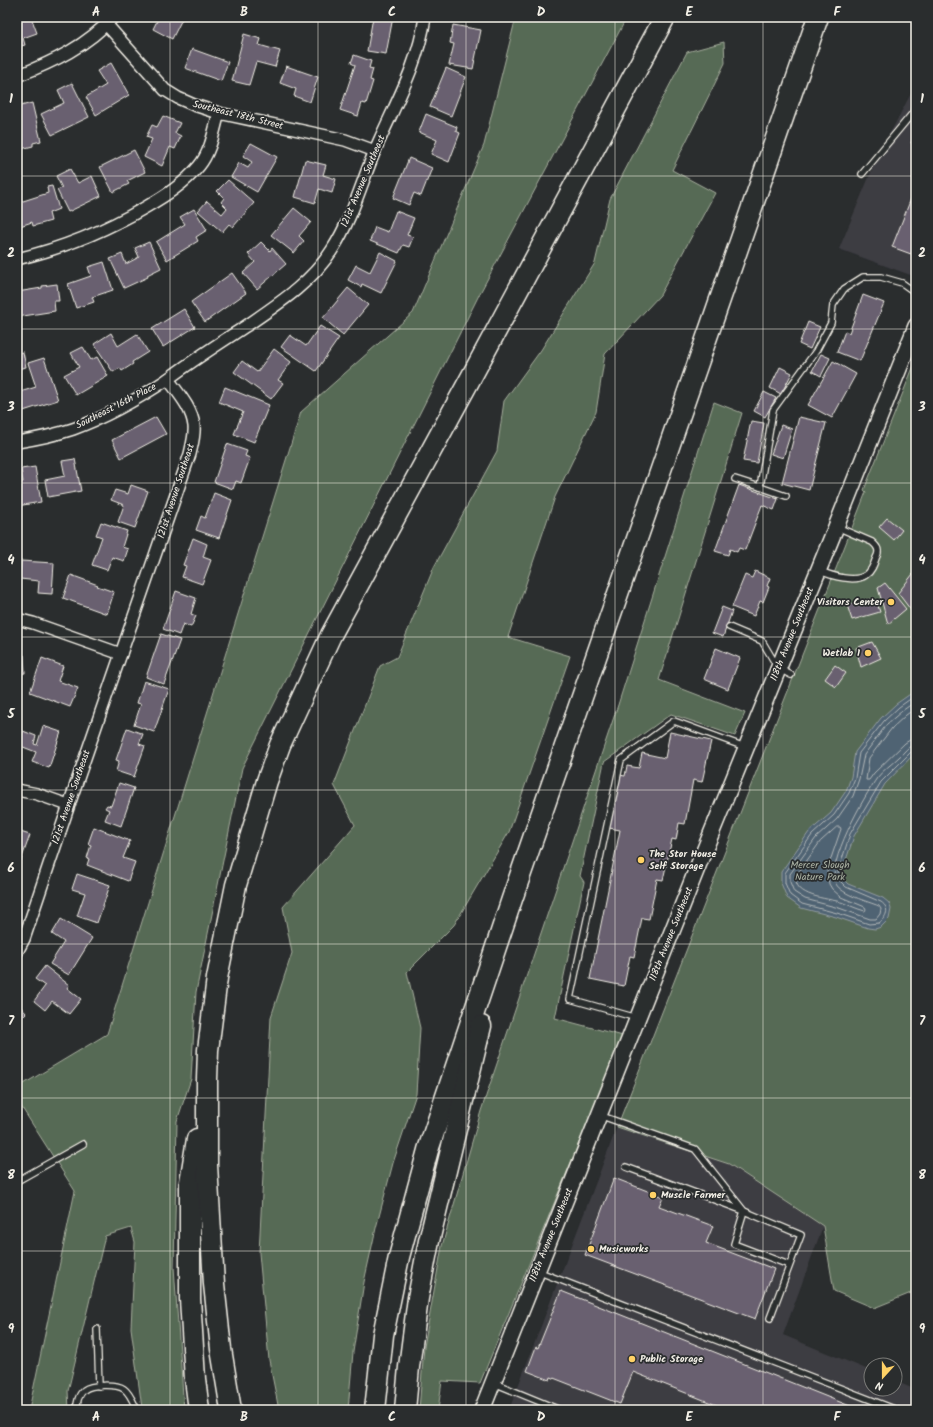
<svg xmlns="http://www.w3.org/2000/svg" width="933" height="1427" font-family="Kalam,sans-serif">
<rect width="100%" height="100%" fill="#2a2d2e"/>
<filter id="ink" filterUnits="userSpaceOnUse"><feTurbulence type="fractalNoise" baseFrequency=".025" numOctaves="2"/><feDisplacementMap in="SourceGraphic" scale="8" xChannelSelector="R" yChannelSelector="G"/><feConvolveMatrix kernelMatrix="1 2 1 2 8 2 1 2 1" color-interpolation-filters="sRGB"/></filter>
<g filter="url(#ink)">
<g fill="#3d3c42">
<path d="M916,84V277L839,249L877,158Z"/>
<path d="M617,1127L729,1164L823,1226L783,1335L871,1371V1389H895V1381L916,1390V1410H509Z"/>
</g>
<g fill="#576a54" stroke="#a6ae9e">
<path d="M516,17H627L480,293L242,768L196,992L191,1079L177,1121L174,1267L184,1410H144L142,1408L131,1328L135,1242L131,1228L105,1236L68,1391L69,1410H29L75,1191L17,1100V1088L107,1034L301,412L413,313L484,145Z"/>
<path d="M724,42L725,63L672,170L715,193L660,295L605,354L596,412L555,497L508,637L570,656L509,832L454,925L407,972L420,1028L416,1094L393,1163L376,1228L364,1282L353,1352L348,1410H279L269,1360L259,1253L271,1017L292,953L283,907L355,825L334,785L380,666L397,657L434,567L497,451L504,401L541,350L595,263L610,199L687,52Z"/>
<path d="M916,360V1291L874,1308L834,1291L823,1226L729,1164L617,1127L866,492L864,490Z"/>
<path d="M714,402L742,413L659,680L745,713L735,736L671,714L604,762L580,876L584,882L555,1018L623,1036L480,1383L442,1381L438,1410H419L424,1347L442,1246L481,1111L618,705Z"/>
</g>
<path fill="#506373" stroke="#929ca2" d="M916,690V752L885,784L854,836L842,872L843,879L848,884L883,898L889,903L891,909L889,919L881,927L875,929L868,928L836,917L801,908L787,898L781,883V872L809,832L831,813L846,791L851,777L855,752L881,718L896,704Z"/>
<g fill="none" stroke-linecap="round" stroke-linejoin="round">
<g stroke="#b2b8b9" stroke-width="1">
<path d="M916,695L899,707L884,721L859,753L855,778L849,793L834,815L812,835L785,873V883L790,895L802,904L837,913L869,924L879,923C886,917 891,909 881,902L846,887L840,881L838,872L850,834L881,782L912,751L916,750"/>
<path d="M916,701L902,711L887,724L864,755L859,779L853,796L837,819L816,838L790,874V882L794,892L805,899L839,908L870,919H876L880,914L881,909L879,906C867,901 842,895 836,884C825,865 865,795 877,778C883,770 892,764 899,757C905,752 908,745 916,745"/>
<path d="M916,708L906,715L892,728L869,758L866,780H869L874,773L905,743L910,740L916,739"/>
<path d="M837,827H840L841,829L827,870L829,884L832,889L841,897L865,907L866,909L865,911C857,909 849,905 841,902C827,898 793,897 796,876L820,842Z"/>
</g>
</g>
<g fill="#696070" stroke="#f4f1e8">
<path d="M17,17H31L37,33L23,38L25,45L17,47Z"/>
<path d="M159,17H183L172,39L153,29Z"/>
<path d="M373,17H393L386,54L367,51Z"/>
<path d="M453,25L481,30L473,69L449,65L454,44L450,43Z"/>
<path d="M244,34L261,39L259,45L280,51L275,67L256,62L249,85L232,81Z"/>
<path d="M192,49L228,62L221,81L185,68Z"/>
<path d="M354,55L371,61L369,68L373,69L370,80L373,81L366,104L362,103L358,116L340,110L355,65L351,63Z"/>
<path d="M111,63L129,95L96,115L86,97L106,85L97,71Z"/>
<path d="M286,66L318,77L310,102L294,96L296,89L280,83Z"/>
<path d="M446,68L466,77L451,116L430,107Z"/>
<path d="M72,83L89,117L52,135L41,114L64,103L58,90Z"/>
<path d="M32,103L41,141L33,143V146L17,150V107Z"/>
<path d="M426,114L457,127L456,131L460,133L449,162L431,154L437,140L419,132Z"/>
<path d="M163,116L180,123L175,133L181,136L175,149L170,147L162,166L144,157L152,139L146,137L152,125L157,127Z"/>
<path d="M916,131V145L911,143Z"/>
<path d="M251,143L277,157L257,192L231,177L239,163L248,168L252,162L243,156Z"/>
<path d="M134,150L145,172L127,181L129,184L113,192L100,167Z"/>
<path d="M409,158L432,168L421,196L414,193L409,205L393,198Z"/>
<path d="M305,160L326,165L323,175L336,179L332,193L319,189L315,203L295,197Z"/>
<path d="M70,169L78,183L92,176L101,196L68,212L57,190L62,188L56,176Z"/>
<path d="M228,180L254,203L233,227L229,224L222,232L198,211L207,201L222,214L227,208L221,202L224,198L217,191Z"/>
<path d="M52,186L59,209L49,213L51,221L33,226L32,222L17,227V203L48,193L47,187Z"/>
<path d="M916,186V241L911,254L892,247Z"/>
<path d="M294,208L311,222L299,236L304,241L294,253L271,235Z"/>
<path d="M194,209L207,230L196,237L198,241L167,260L156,242L185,224L180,217Z"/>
<path d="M396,211L414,218L407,235L413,237L409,247L403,245L399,253L370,241L375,227L388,232Z"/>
<path d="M149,242L161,268L147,275L148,277L124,288L110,259L122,254L126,264L139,257L135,248Z"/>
<path d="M261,242L270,251L272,248L286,264L257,289L243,273L255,262L248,254Z"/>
<path d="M380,252L397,261L381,293L362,284L361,287L348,280L356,265L370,272Z"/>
<path d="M104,262L113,290L92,297L94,302L76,308L68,284L91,276L88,267Z"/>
<path d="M232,273L246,293L205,322L191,302Z"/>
<path d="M57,284L59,301H54L55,311L17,317V292L42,288V286Z"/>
<path d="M348,288L368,305L343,335L323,318Z"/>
<path d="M863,295L884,303L860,361L837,352L845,331L849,333Z"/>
<path d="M184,309L195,327L163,347L152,329Z"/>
<path d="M808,322L820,327L810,349L799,344Z"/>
<path d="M320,326L339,338L316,371L281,347L290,335L306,346Z"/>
<path d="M111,333L118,346L137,334L148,352L132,362L133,364L122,371L120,368L113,372L94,344Z"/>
<path d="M83,347L91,360L97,357L108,376L76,395L64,375L79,367L71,353Z"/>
<path d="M274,349L291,362L278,380L283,383L271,399L234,372L242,361L257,372Z"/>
<path d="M23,352L26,367L17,369V353Z"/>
<path d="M821,354L830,358L821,376L812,371Z"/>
<path d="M44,358L58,400L20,412L17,403V393L36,387L28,363Z"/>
<path d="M833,361L856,374L832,418L808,405Z"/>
<path d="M780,367L792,373L781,394L770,388Z"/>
<path d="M225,387L269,405L254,442L234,434L243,412L219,402Z"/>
<path d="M764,392L776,398L765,417L754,411Z"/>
<path d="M156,417L166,434L121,458L112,440Z"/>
<path d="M799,417L826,423L809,490L782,483Z"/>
<path d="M751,421L764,423L757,463L743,461Z"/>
<path d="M781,425L792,429L783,458L771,454Z"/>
<path d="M227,444L247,451L245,456L250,458L241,483L236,481L233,489L214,482Z"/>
<path d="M75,459L81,491L48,497L45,480L65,476L62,461Z"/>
<path d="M35,467L41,502L17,506V483L23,482L21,469Z"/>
<path d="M131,485L148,491L135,528L118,522L124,505L111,500L115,490L128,494Z"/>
<path d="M739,485L778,499L774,510L762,505L745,550L739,548L737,552L730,549L728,555L715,551Z"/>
<path d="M214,493L232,500L219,538L196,530L201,516L205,518Z"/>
<path d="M887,518L902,530L894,540L879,527Z"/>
<path d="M101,522L127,531L122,547L128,549L124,561L112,557L107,570L92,565L102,537L96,535Z"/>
<path d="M193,538L207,544L203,557L211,560L202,584L182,577L186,566L183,565Z"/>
<path d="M21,561L54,563L52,594L38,593L39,581L20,579Z"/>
<path d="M755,571L770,578L767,586L769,587L763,602L760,601L754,616L732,607L745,575L752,578Z"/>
<path d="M913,574L916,576V617L898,593Z"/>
<path d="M71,575L98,585L97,586L114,592L107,614L63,598Z"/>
<path d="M885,583L906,609L888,624L878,588Z"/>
<path d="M176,591L196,598L191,614L196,616L191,627L183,624L179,635L163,629Z"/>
<path d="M871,599V601L876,600L880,612L852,620L847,605Z"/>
<path d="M722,607L732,611L723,637L712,633Z"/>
<path d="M161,634L180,640L164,684L146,677Z"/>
<path d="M872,642L881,658L861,667L856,648Z"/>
<path d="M716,648L740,658L728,689L704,679Z"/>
<path d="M24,655L25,673L17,674V656Z"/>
<path d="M42,658L63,666L58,681L78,688L70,707L30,692Z"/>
<path d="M835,665L846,673L836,687L825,679Z"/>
<path d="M144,681L169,689L154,732L134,725L141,704L137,703Z"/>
<path d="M43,726L61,732L49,768L32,762L36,752L18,745L23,731L36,736L34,744L37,745Z"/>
<path d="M127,728L143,734L139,744L145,746L134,777L116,771L119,761L116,760Z"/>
<path d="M670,732L711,741L702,782L693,780L685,824L679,823L676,840L672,839L663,880L657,879L649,919L642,918L634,957L630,956L624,986L590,979L620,830L609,828L620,775L625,776L627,766L639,768L642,753L665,758Z"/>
<path d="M119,783L134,788L121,826L105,820L109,810L105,808L107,805L111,806Z"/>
<path d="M94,827L130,841L123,858L135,862L128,881L87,865L89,859L87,858L91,845L88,844Z"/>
<path d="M17,831L30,835L19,866L17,865Z"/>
<path d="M77,874L110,885L97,923L77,916L85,893L72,889Z"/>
<path d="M61,919L92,938L69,975L50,964L64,942L52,934Z"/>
<path d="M45,966L69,985L67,988L81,999L69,1014L52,1001L45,1010L34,1001L45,986L35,979Z"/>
<path d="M17,1003L26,1013L17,1022Z"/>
<path d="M17,1030L21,1037L17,1039Z"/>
<path d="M614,1178L663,1197L659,1206L713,1226L706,1243L774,1269L755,1319L585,1255Z"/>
<path d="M561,1291L850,1406L849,1410H729L633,1372L620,1404L551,1377L550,1380L527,1371L536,1347L538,1348Z"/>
<path d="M129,1406L130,1410H85Z"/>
</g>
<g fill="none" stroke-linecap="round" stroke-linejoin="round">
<g stroke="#f4f1e8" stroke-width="8">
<g id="lane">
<path d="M862,174L916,109"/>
<path d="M735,479L760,487L773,410L816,351L831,323L833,305L844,289L863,277H881L902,283L916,293"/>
<path d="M760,487L786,496"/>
<path d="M820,571C832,576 855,583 866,575C872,571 874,564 876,558C880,551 878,547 872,542L837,527"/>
<path d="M729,627L762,641L778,668L791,675"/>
<path d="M637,1018L570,999L621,760L674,721L745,747"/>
<path d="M599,1115L695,1149L744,1211L801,1235L770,1318"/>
<path d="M626,1167L744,1211L734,1244L789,1265"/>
<path d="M17,1181L83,1144"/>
<path d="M537,1271L897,1410"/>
<path d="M97,1329L99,1386"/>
<path d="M494,1383L560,1410"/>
<path d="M77,1410C76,1403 79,1394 84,1390C91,1384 117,1384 124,1389C130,1393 134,1404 137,1410"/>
</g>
</g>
<g stroke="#f4f1e8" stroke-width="14">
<g id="street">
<path d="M106,24L165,90L178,98L194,105L219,113L345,140L375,151"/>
<path d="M17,76C53,62 87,46 113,17"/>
<path d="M17,259C64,248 105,231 146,207C165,196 184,184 199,166C211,152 214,130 219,113"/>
<path d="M17,442C36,439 55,435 73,429C104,418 141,397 168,379"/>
<path d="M17,619L33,623L121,654"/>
<path d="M17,790L37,794L68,805"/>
<path d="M17,952L24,939L74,790L190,454C192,445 195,435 194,426C192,408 178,393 168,379C193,360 220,343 246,326C278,304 311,283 332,250C354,216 363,176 380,139C398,99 419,61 425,17"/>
</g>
</g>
<g stroke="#f4f1e8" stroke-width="18">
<path id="secondary" d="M482,1410L698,866L836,527L916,326"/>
</g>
<g stroke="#f4f1e8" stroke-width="23">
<g id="highway">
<path d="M197,1139L190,1182V1299L195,1379L199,1410"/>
<path d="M231,1410L221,1349L214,1284L207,1165V1080L208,1050L217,978L236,885L267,781L280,745L331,635L468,383L665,17"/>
<path d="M375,1410L383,1335L399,1257L428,1150L512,899L818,17"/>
<path d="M405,1410L409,1367L418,1298L429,1241L481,1026"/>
</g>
</g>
<use href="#lane" stroke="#2a2d2e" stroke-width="5.5"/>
<use href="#street" stroke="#2a2d2e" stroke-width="11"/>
<use href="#secondary" stroke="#2a2d2e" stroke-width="15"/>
<use href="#highway" stroke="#2a2d2e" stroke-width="20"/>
</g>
</g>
<path fill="none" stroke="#f4f1e8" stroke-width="1" stroke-opacity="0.55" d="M170,17V1410M318,17V1410M466,17V1410M615,17V1410M763,17V1410M17,176H916M17,329H916M17,483H916M17,637H916M17,790H916M17,944H916M17,1098H916M17,1251H916"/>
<g fill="#ffd166" stroke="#2a2d2e" stroke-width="1.5">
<circle cx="891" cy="602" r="4"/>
<circle cx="868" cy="653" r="4"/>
<circle cx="641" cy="860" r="4"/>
<circle cx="653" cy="1195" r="4"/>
<circle cx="591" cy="1249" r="4"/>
<circle cx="632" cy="1359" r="4"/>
</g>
<g text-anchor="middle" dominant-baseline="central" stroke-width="3.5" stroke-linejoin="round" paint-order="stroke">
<g font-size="10" fill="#f4f1e8" stroke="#2a2d2e">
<text transform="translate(238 115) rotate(14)">Southeast 18th Street</text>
<text transform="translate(363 181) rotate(-67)">121st Avenue Southeast</text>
<text transform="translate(116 406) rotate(-27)">Southeast 16th Place</text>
<text transform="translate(176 491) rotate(-72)">121st Avenue Southeast</text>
<text transform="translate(792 634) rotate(-68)">118th Avenue Southeast</text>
<text transform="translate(71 797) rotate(-71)">121st Avenue Southeast</text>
<text transform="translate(671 934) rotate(-68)">118th Avenue Southeast</text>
<text transform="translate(551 1235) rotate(-68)">118th Avenue Southeast</text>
</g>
<g font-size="10" font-weight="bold" fill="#f4f1e8" stroke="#2a2d2e" text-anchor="start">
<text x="883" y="602" text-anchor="end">Visitors Center</text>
<text x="860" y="653" text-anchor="end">Wetlab 1</text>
<text x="649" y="854">The Stor House<tspan x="649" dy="12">Self Storage</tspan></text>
<text x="661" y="1195">Muscle Farmer</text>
<text x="599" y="1249">Musicworks</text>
<text x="640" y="1359">Public Storage</text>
</g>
<g font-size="10" fill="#adb4a5" stroke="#2a2d2e">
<text x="820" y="865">Mercer Slough<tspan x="820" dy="12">Nature Park</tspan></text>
</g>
</g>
<rect width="933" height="1427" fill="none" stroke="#2a2d2e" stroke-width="44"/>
<g transform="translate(883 1377) rotate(201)"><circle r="19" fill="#2a2d2e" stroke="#7b7b78"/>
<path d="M0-3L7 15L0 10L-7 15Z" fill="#ffd166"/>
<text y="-6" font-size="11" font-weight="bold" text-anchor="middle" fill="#f4f1e8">N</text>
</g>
<rect x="22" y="22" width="889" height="1383" fill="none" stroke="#f4f1e8" stroke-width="1.5"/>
<g font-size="13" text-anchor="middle" font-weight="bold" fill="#f4f1e8">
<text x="96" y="16">A</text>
<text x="244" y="16">B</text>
<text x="392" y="16">C</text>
<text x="541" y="16">D</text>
<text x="689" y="16">E</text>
<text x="837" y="16">F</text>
<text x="11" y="103">1</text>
<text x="922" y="103">1</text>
<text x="11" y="257">2</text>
<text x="922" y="257">2</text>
<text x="11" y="411">3</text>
<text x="922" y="411">3</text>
<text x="11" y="564">4</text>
<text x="922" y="564">4</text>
<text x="11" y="718">5</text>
<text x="922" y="718">5</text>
<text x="11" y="872">6</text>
<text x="922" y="872">6</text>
<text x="11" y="1025">7</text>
<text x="922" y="1025">7</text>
<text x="11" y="1179">8</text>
<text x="922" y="1179">8</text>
<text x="11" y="1333">9</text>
<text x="922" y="1333">9</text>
<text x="96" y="1421">A</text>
<text x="244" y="1421">B</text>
<text x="392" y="1421">C</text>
<text x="541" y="1421">D</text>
<text x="689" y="1421">E</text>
<text x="837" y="1421">F</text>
</g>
</svg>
